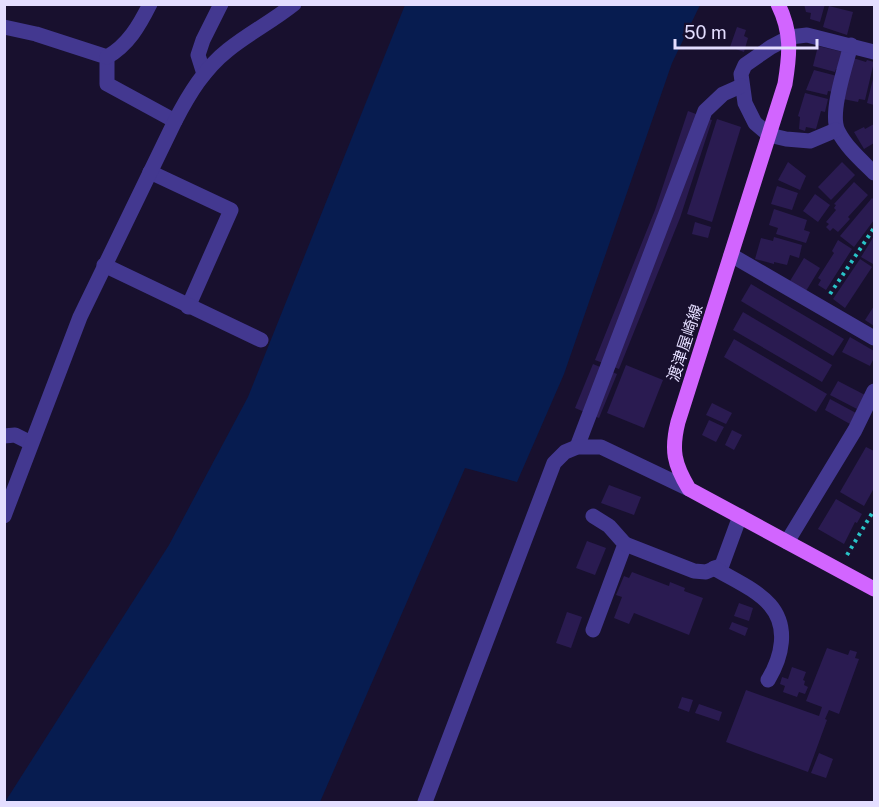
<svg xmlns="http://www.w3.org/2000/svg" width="879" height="807" font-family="'Public Sans','Noto Sans JP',sans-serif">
<rect width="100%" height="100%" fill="#18102e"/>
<path fill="#071c50" d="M405,5H700L672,63L564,374L517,482L465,468L320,802H5L169,545L248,397Z"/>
<g fill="#2a1b51">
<path d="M804,4H825L820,22L810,19L811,13L806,12Z"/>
<path d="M829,6L853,12L847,35L823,27Z"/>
<path d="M737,27L746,30L744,36L748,38L744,52L730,47Z"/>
<path d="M818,46L843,52L839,69H836L835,72L813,66Z"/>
<path d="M853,58L866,62L867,60L874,62L865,100L859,99L858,102L843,99Z"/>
<path d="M814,70L837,76L833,92L828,91L827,95L806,90Z"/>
<path d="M874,75V105L867,103Z"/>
<path d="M805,93L828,99L825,112L821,111L816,129L806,127L805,131L799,129L800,117L798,116Z"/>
<path d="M688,111L712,120L680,218L619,369L595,360L655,210Z"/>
<path d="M717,119L741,127L712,222L687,214Z"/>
<path d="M874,124V143L864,149L854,132L864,127L865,129Z"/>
<path d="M788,162L806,176L800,190L778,180Z"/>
<path d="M842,162L855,175L831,200L818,187Z"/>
<path d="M854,182L868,195L848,217L850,219L838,232L833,228L830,231L826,227L829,224L826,222L836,210L834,208L836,205L834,204Z"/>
<path d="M777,186L798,193L792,210L771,204Z"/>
<path d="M815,194L830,205L818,222L803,211Z"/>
<path d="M872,198L874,200V220L854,247L840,236Z"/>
<path d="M774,209L807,220L804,230L810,232L806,243L776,234L778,228L769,225Z"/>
<path d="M695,222L711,227L708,238L692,234Z"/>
<path d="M874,236V262L873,264L861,257Z"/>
<path d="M774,237L802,245L799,258L790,255L787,265L774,262V264L755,259L761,238L773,241Z"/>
<path d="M838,240L852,249L826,290L818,285L821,280L818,278L834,253L832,251Z"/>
<path d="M804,258L820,268L806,291L790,281Z"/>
<path d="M860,259L872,267L845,308L833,299Z"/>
<path d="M751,284L844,339L833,356L741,301Z"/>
<path d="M874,306V326L865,320Z"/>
<path d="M743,312L832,365L822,382L733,330Z"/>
<path d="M850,337L874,351V358L870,366L842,352Z"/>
<path d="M734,339L827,394L816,412L724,357Z"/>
<path d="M593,364L617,374L599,418L575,408Z"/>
<path d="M626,365L663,380L644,428L607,413Z"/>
<path d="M838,381L865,395L857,409L830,395Z"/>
<path d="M830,399L856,413L850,424L825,410Z"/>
<path d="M712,403L732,413L726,424L706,415Z"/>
<path d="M709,420L724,427L716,442L702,435Z"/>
<path d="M732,430L742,435L734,450L725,445Z"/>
<path d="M866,447L874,451V488L864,506L840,492Z"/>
<path d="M609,485L641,497L634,515L601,503Z"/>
<path d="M836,499L862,514L857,523L855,522L844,544L818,529Z"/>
<path d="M587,541L606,548L595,575L576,568Z"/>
<path d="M632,572L669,586L670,582L685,588L684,591L703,598L689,635L634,613L629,624L614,618L622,597L616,595L624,576L629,578Z"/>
<path d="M739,603L753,608L749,621L734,616Z"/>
<path d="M567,612L582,617L571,648L556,643Z"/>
<path d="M732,622L748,628L745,636L729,629Z"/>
<path d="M827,648L848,655L850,650L857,652L855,658L859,659L839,714L829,710L825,719L827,720L808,772L726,742L746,690L819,716L822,707L806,701Z"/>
<path d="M792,667L806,672L803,680L805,681L804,685L808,687L805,694L799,692L797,697L783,692L785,686L780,684L782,677L788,679Z"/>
<path d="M682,697L693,700L689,712L678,708Z"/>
<path d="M699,704L722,712L719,721L695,713Z"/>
<path d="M819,753L833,759L826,778L811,773Z"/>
</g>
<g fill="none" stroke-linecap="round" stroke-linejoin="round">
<g stroke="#29c4c8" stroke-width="4" stroke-dasharray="3 4.5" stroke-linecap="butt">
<path d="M830,294L874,228"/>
<path d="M847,555L874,510"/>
</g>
<g stroke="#433890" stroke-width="15">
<path d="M4,27L36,34L107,57V84L175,121"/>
<path d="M851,45C846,64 829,114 838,131C846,147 862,161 874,173"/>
<path d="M107,57C128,45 139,26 150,4"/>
<path d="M204,74L198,55L203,40L221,4"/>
<path d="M836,130L810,141L786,139L769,135L755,123L745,103L741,74L745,65L771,47L790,37L807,35L874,52"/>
<path d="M150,172L231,210L188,307"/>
<path d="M731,255L874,338"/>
<path d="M104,265L261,340"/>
<path d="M4,436L15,435L31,443"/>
<path d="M577,447L705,111L723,94L741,86"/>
<path d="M4,516L80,317L175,121C189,94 204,69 228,50C249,33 273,21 294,4"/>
<path d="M593,516L609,526L625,544L593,630"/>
<path d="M787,542L855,430L874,391"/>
<path d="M625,544L694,571L706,572L722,565L740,516"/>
<path d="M714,568C732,579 756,589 770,605C789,627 782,657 768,680"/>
<path d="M425,802L554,463L565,452L577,447H601L689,489"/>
</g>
<path stroke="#d265ff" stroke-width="15" d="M778,4C792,33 790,53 785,84L678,422C671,450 674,464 689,489L874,589"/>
</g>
<g text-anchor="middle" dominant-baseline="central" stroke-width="4.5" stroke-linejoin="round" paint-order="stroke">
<g font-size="16" fill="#e4deff" stroke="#18102e">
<text transform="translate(685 343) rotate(-72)">渡津屋崎線</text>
</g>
</g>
<rect width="879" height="807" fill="none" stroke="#e4deff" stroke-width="12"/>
<path d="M675 39v9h142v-9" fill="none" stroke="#e4deff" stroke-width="3"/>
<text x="684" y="39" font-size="18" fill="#e4deff" stroke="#18102e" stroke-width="4.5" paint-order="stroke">50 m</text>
</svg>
